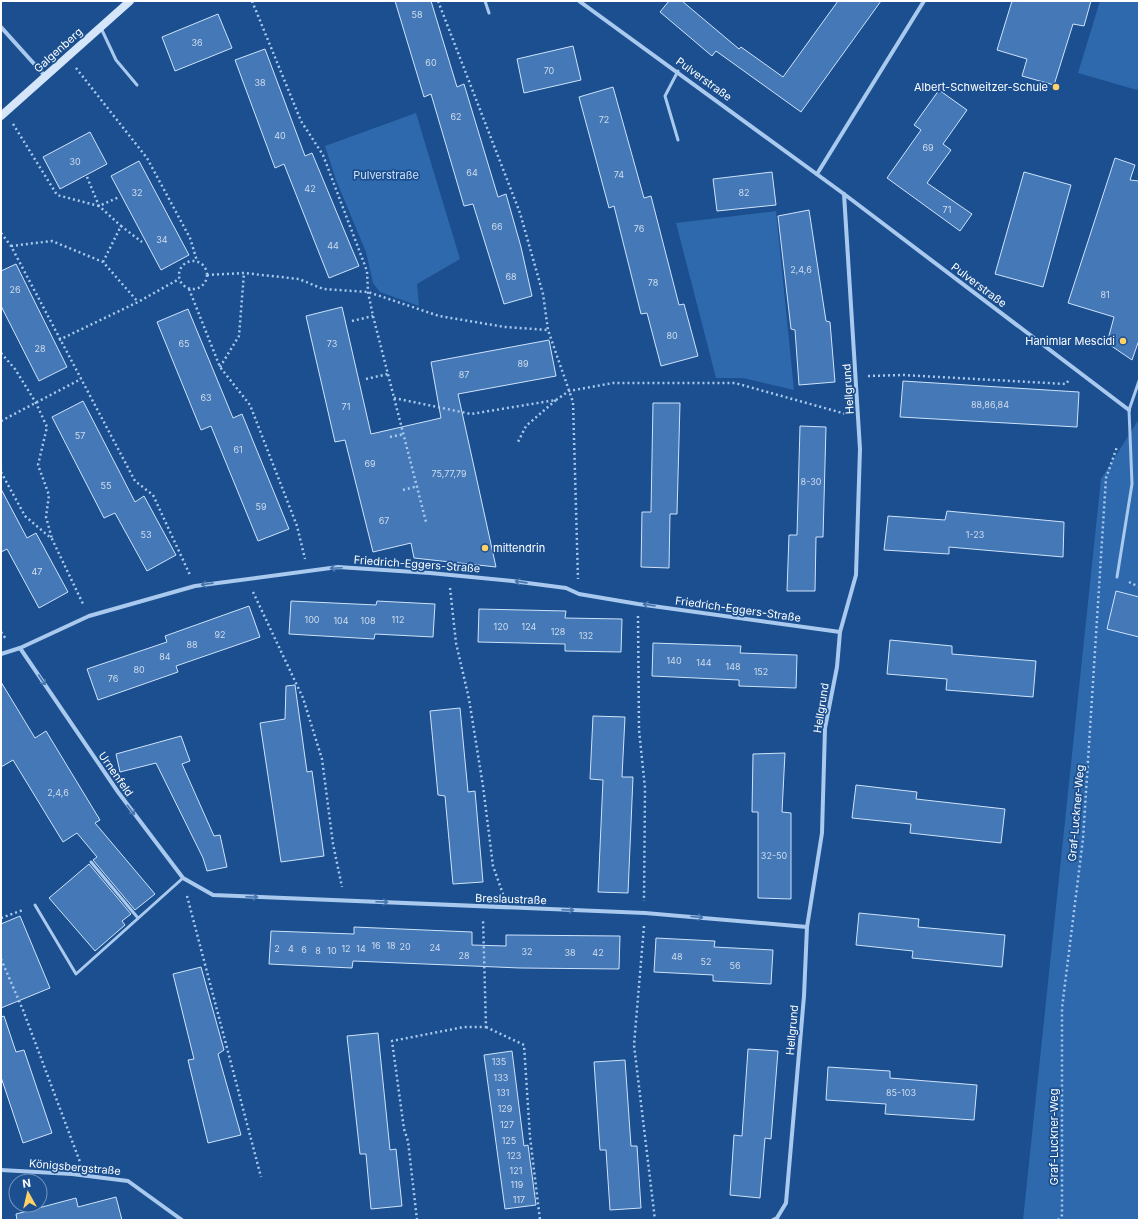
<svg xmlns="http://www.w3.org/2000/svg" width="1140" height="1221" font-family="Inter,sans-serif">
<rect width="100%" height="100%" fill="#1b4f8f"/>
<g fill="#2e69ad">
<path d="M1100,1H1139V82L1137,90L1078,73Z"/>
<path d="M416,113L460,259L417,284L419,306L380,292L373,283L366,252L336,180L325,146Z"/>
<path d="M776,211L794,390L743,378H716L676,223Z"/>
<path d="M1139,419V1220H1023L1101,479Z"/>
</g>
<g fill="#4478b7" stroke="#cfe3fa">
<path d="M395,1H431L457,87L464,84L498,197L506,194L521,247L532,296L504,304L473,204L464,206L431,94L424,97Z"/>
<path d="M669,1H682L739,49L741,47L783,77L838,1H881L801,112L716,51L712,56L660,12Z"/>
<path d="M1012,1H1091L1084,26L1073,24L1054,85L1022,76L1027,59L997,50Z"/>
<path d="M218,14L232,48L175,71L162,37Z"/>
<path d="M573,46L581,80L524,93L517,59Z"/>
<path d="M265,49L305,156L312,153L359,266L329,278L284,164L275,168L235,60Z"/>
<path d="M613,87L644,198L651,196L679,305L684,304L698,356L661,366L647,313L641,314L614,206L609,208L579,97Z"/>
<path d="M939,90L967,110L943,144L951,150L927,183L972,214L960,231L887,178L921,130L914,125Z"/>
<path d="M90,132L107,164L60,189L43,157Z"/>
<path d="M1115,158L1135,165L1130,180L1139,181V340L1132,360L1107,343L1114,317L1068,303Z"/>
<path d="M139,161L189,255L161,270L111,176Z"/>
<path d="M772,172L776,205L717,211L713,179Z"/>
<path d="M1024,172L1071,185L1043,287L995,274Z"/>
<path d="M809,210L826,321L830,322L835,382L799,385L795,330L791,329L778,216Z"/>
<path d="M16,264L67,367L39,381L1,306V271Z"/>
<path d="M342,307L371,434L441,418L431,362L549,340L556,376L458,394L496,567L414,558L411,543L373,552L345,440L335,442L306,316Z"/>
<path d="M188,309L233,418L242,414L289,529L258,541L211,426L201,430L157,322Z"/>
<path d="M903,381L1079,392L1077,427L900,417Z"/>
<path d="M83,401L135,502L144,496L176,555L147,571L115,513L104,518L52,417Z"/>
<path d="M653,403H680L677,514H670L669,568L641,567L642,512H651Z"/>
<path d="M800,426L826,427L823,537H816L815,591H787L789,535H797Z"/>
<path d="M1,489L27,538L36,533L68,592L39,608L7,549L1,552Z"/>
<path d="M947,511L1064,522L1063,557L949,547V554L884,550L888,516L945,520Z"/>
<path d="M1116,591L1139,597V637L1107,629Z"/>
<path d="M291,601L376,605L377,601L435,604L433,637L375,634L374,639L289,634Z"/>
<path d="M249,606L260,637L176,666L178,672L98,700L87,669L167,642L165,636Z"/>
<path d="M479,609L566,611L565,618L622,619L621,652L565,651V644L478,642Z"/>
<path d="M890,640L952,646V654L1036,661L1033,697L946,690L947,679L887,674Z"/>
<path d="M653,643L741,646L740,653L797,655L796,688L739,686V680L652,676Z"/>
<path d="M1,682L35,738L46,731L100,820L95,823L155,894L135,910L93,860L97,857L77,833L63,842L13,760L1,767Z"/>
<path d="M295,685L307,772L312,771L324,856L281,862L260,723L285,719L286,686Z"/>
<path d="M460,708L468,792L475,791L483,882L453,884L445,796L438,795L430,711Z"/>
<path d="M593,716L625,717L622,777H633L628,893L598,892L603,780L590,779Z"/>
<path d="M181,736L190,761L182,764L214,836L220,835L227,867L207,871L203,858L156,763L120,772L116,754Z"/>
<path d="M785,753L782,812L791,813V899L758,898V812H752L753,754Z"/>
<path d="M856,785L917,792L916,799L1005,809L1001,843L910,833L911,824L852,818Z"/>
<path d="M89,864L131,914L122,921L125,925L95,951L49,898Z"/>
<path d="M859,913L919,919L918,927L1005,935L1002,967L912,958L913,951L856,945Z"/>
<path d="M20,916L50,988L1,1008V924Z"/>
<path d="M354,927L472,932V945L506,946V935L620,936L619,969L520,968L353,961L352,968L269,964L271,931L354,934Z"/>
<path d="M656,938L715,941L714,947L773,950L771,984L713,981V975L654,972Z"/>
<path d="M201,967L224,1050L218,1054L241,1135L208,1143L188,1060L194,1059L173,974Z"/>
<path d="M4,1016L16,1052L24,1050L52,1133L23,1143L1,1077V1017Z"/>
<path d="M378,1033L390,1150L396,1149L402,1206L371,1209L366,1154H360L347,1036Z"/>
<path d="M748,1049L778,1051L771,1139L765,1138L760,1198L730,1195L734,1135L742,1136Z"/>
<path d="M512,1051L524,1146L528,1145L536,1205L505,1209L484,1055Z"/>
<path d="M625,1060L631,1146H637L641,1208L610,1210L606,1150H600L594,1062Z"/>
<path d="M828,1067L890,1071V1078L977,1085L974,1120L885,1114L886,1104L826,1100Z"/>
<path d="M116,1197L122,1220H17L16,1214L76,1198L78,1207Z"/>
</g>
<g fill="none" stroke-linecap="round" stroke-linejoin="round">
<g stroke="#a9c9ee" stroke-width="2.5" stroke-dasharray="2 3" stroke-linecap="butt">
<path d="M252,1L301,121L323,155L367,271L368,292L373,316L426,522"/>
<path d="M438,1L520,213L543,294L548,330L573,402L578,579"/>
<path d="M76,68L147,158L190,238L197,261"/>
<path d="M13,124L57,195L99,206L119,197"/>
<path d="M87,177L99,206L121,226"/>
<path d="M1,233L11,246L135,481L153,495L190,575"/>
<path d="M11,246L52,241L103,262L138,302"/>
<circle cx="193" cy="275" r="14"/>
<path d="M103,262L121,226L142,242"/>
<path d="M207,275L244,273L299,279L323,289L368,292L439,316L505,327L548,330"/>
<path d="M189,289L220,367L250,405L297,526L305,559"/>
<path d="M352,321L373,316"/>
<path d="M59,340L138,302L179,279"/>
<path d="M1,353L15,369L36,403L47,427L38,465L49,495L46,517L52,539"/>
<path d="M220,367L239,336L244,273"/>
<path d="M868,376L903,375L1066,384L1069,380"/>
<path d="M366,379L388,374"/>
<path d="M394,398L471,414L556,400L526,426L518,442"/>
<path d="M556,400L569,391L613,383H735L846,414"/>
<path d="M1,421L81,379"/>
<path d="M390,437L404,434"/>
<path d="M1,472L25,516L52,539L83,604"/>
<path d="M403,490L418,486"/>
<path d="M1129,582L1139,587"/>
<path d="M450,588L456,643L469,699L483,786L493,866L503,894"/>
<path d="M253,592L303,698L322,759L333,844L342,887"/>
<path d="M638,616L639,730L645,788L644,901"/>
<path d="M1,632L6,639"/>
<path d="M187,896L261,1177"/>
<path d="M1,918L23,910"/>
<path d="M644,926L634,1045L655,1220"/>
<path d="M1,959L23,1010L80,1162"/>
<path d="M486,1027L524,1045L530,1137L540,1220"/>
<path d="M417,1220L408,1141L404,1129L392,1041L464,1027H486L483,919"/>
<path d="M1058,1220L1062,1215V1008L1083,839L1106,478L1117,447"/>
</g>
<g stroke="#a9c9ee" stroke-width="3">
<path d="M485,1L489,13"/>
<path d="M101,28L116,60L137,85"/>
<path d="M678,71L665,96L678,140"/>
<path d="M1117,577L1132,484L1129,410L1139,381"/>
<path d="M91,862L138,918"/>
<path d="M35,905L76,974L183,878"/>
</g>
<g stroke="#a9c9ee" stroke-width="4">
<path d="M579,1L844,194L1129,410"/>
<path d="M1,27L45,76"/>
<path d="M817,174L924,1"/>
<path d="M20,648L118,792L183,878L213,895L645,913L807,927"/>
<path d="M1,654L20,648L89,616L195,586L338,567L430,573L512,581L566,588L579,594L638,604L840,632"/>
<path d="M1,1170L72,1174L128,1181L182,1220"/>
<path d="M773,1220L777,1218L786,1203L804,996L807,927L822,833L825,728L837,667L840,632L856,575L860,449L844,194"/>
</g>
<path stroke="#d6e6fa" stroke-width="8" d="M1,116L130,1"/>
</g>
<defs><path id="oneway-shaft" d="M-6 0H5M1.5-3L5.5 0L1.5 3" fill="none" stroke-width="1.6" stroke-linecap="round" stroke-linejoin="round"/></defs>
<g stroke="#4674ac">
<use href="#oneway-shaft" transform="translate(336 568) rotate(177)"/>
<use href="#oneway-shaft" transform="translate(521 582) rotate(-172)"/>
<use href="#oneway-shaft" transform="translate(207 584) rotate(172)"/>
<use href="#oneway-shaft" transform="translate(649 605) rotate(-172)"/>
<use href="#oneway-shaft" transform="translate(42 680) rotate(56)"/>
<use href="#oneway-shaft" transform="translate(131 810) rotate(53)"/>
<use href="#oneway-shaft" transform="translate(252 897) rotate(2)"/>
<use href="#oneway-shaft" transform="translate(382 902) rotate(2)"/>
<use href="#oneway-shaft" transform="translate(568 910) rotate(2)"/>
<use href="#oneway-shaft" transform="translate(697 917) rotate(5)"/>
</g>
<g fill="#ffd166" stroke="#1b4f8f" stroke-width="1.5">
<circle cx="1056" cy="87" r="4"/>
<circle cx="1123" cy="341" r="4"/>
<circle cx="485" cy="548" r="4"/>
</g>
<g text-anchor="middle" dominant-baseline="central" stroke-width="3.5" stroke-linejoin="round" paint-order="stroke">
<g font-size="9" fill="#d0dded">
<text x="417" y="14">58</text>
<text x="197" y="42">36</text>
<text x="431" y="62">60</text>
<text x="549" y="70">70</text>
<text x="260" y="82">38</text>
<text x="456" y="116">62</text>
<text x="604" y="119">72</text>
<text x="280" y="135">40</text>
<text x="928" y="147">69</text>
<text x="75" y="161">30</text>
<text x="472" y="172">64</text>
<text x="619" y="174">74</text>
<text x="310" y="188">42</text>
<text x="137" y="192">32</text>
<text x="744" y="192">82</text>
<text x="947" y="209">71</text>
<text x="497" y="226">66</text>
<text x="639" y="228">76</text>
<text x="162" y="239">34</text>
<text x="333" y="245">44</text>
<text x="801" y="269">2,4,6</text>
<text x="511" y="276">68</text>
<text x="653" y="282">78</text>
<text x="15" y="289">26</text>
<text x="1105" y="294">81</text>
<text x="672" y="335">80</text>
<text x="184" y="343">65</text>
<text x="332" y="343">73</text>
<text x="40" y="348">28</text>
<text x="523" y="363">89</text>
<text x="464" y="374">87</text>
<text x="206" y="397">63</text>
<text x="990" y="404">88,86,84</text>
<text x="346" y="406">71</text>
<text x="80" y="435">57</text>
<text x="238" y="449">61</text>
<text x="370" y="463">69</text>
<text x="449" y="473">75,77,79</text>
<text x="811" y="481">8-30</text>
<text x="106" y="485">55</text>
<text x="261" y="506">59</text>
<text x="384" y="520">67</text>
<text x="146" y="534">53</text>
<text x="975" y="534">1-23</text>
<text x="37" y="571">47</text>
<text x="312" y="619">100</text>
<text x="398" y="619">112</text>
<text x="341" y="620">104</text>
<text x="368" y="620">108</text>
<text x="501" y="626">120</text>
<text x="529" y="626">124</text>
<text x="558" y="631">128</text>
<text x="220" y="634">92</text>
<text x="586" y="635">132</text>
<text x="192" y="644">88</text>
<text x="165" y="656">84</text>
<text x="674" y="660">140</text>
<text x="704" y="662">144</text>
<text x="733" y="666">148</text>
<text x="139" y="669">80</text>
<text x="761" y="671">152</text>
<text x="113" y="678">76</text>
<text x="58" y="792">2,4,6</text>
<text x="774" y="855">32-50</text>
<text x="376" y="945">16</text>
<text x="391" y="945">18</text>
<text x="405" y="946">20</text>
<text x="435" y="947">24</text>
<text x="277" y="948">2</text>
<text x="291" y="948">4</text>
<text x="346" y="948">12</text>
<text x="361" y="948">14</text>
<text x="304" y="949">6</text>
<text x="318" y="950">8</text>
<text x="332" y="950">10</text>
<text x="527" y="951">32</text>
<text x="570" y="952">38</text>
<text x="598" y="952">42</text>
<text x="464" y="955">28</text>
<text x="677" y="956">48</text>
<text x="706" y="961">52</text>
<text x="735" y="965">56</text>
<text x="499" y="1061">135</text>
<text x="501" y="1077">133</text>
<text x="503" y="1092">131</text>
<text x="901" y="1092">85-103</text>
<text x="505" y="1108">129</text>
<text x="507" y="1124">127</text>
<text x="509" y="1140">125</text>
<text x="514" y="1155">123</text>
<text x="516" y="1170">121</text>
<text x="517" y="1184">119</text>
<text x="519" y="1199">117</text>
</g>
<g font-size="11" fill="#fff" stroke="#1b4f8f">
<text transform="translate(58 50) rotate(-42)">Galgenberg</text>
<text transform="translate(704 79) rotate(36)">Pulverstraße</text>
<text transform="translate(979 285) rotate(37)">Pulverstraße</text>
<text transform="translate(848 389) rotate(-94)">Hellgrund</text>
<text transform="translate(417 564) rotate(4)">Friedrich-Eggers-Straße</text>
<text transform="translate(738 609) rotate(8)">Friedrich-Eggers-Straße</text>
<text transform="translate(821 708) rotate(-81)">Hellgrund</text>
<text transform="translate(116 774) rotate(55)">Urnenfeld</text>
<text transform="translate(1076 813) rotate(-85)">Graf-Luckner-Weg</text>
<text transform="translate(511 899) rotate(2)">Breslaustraße</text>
<text transform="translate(792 1030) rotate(-85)">Hellgrund</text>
<text transform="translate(1054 1137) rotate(-90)">Graf-Luckner-Weg</text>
<text transform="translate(75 1167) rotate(5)">Königsbergstraße</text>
</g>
<g font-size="11" fill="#fff" stroke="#1b4f8f" text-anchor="end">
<text x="1048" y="87">Albert-Schweitzer-Schule</text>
<text x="1115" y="341">Hanimlar Mescidi</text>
<text x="493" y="548" text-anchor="start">mittendrin</text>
</g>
<g font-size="11" fill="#cfe3fa" stroke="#1b4f8f">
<text x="386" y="175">Pulverstraße</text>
</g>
</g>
<rect width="1140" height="1221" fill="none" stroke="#ffffff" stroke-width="4"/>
<g transform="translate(28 1193) rotate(352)"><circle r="19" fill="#1b4f8f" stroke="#7695bc"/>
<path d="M0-3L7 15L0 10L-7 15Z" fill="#ffd166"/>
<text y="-6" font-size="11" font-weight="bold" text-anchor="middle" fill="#ffffff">N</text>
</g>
</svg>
